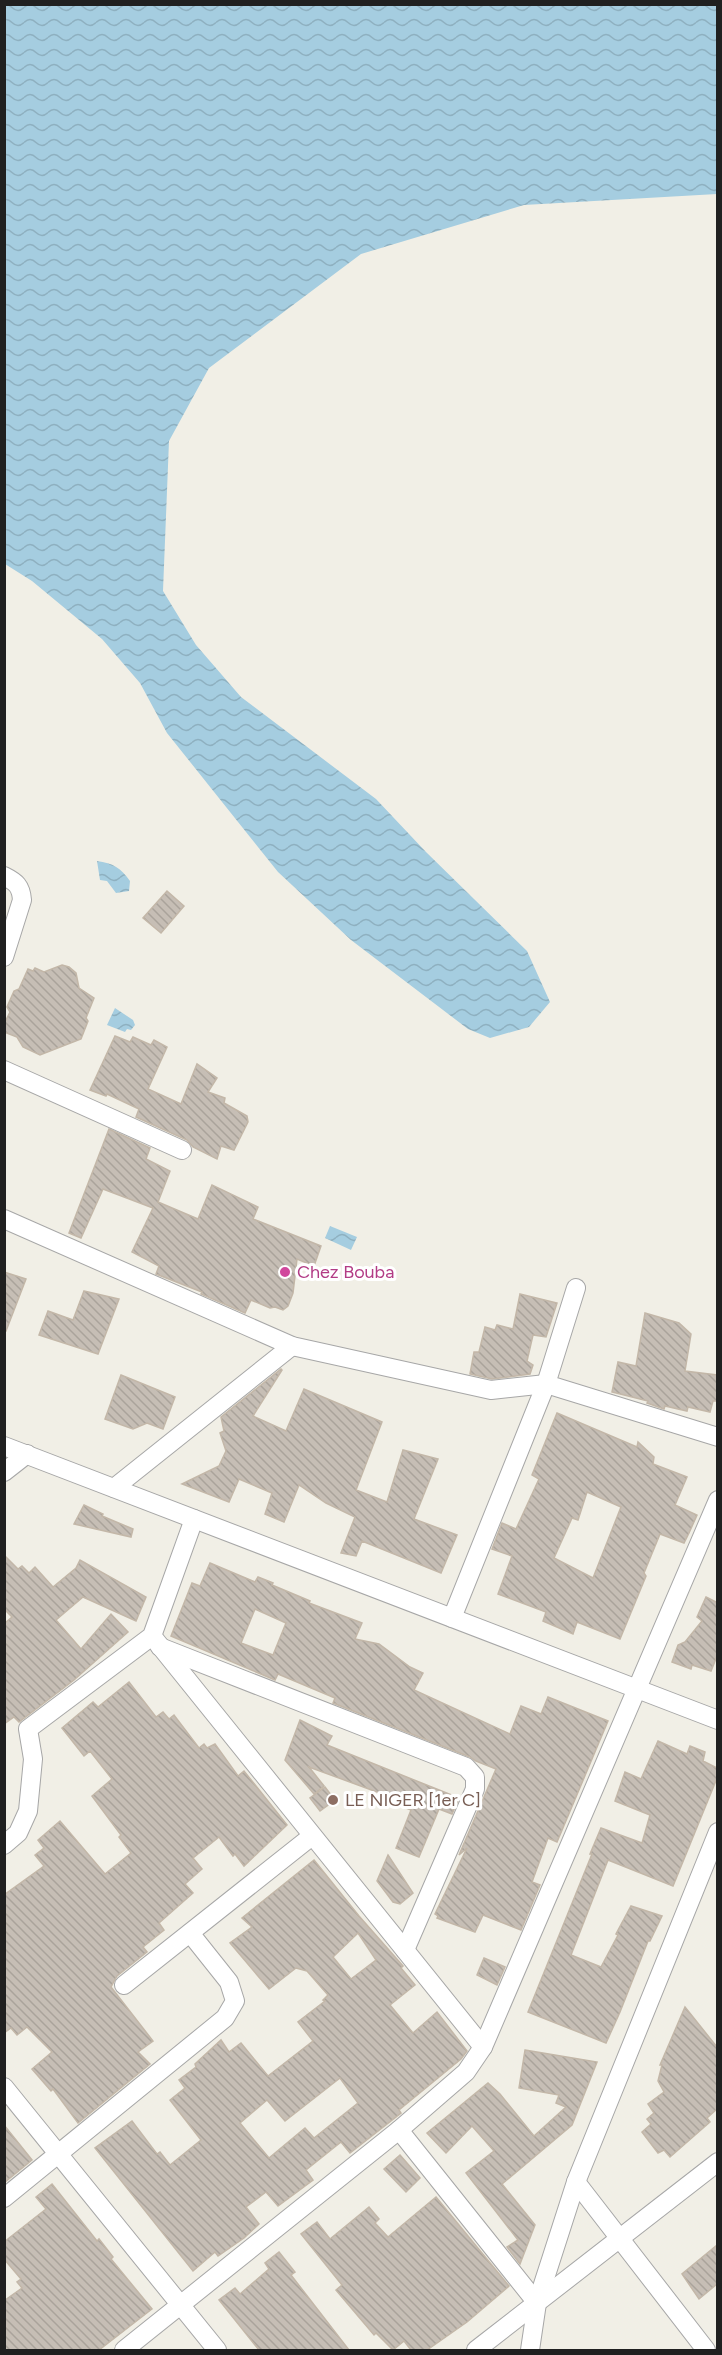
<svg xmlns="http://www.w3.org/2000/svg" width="722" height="2355" font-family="Figtree,sans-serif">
<defs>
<pattern id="water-waves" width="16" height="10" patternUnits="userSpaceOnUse" patternTransform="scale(1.5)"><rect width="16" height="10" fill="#a5cde0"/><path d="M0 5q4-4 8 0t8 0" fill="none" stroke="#8eb0c0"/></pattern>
<pattern id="building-back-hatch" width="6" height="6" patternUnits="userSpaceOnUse" patternTransform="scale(1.5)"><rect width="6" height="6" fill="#c6beb5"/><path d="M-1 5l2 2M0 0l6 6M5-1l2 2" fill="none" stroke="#aaa39b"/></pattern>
</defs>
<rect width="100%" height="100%" fill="#f1efe6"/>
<g fill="url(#water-waves)">
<path d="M4,5H717V194L524,205L361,254L209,368L169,441L163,591L196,645L241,697L376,799L426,852L527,951L550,1002L529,1027L490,1038L468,1029L351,940L278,872L167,733L140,683L102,639L32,581L5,564Z"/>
<path d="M97,861C113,863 121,868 130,881L129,891L116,893L107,881L100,880Z"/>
<path d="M115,1008L133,1020L135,1025L131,1030L127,1029L125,1032L107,1025Z"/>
<path d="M330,1226L357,1237L351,1250L325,1238Z"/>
</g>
<g fill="url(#building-back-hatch)" stroke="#c3b7a8" stroke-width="1.5" fill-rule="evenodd">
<path d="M167,891L184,906L161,933L143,918Z"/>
<path d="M62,965L69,967L76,973L79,988L94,998L86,1018L88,1021L81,1039L40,1055L23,1047L17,1037L4,1032V1024L10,1012L7,1007L14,991L19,989L28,969L33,971L35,968L44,972Z"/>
<path d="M115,1036L130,1042L133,1037L151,1045L154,1040L167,1047L148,1089L181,1104L197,1064L217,1078L208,1092L225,1098L224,1103L247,1116L248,1122L234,1150L221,1146L217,1159L193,1147L187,1140L136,1117L139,1109L107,1094L106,1096L90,1090Z"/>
<path d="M109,1129L150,1148L146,1159L170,1171L158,1202L198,1219L212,1185L258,1207L253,1219L321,1246L314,1266L297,1259L293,1293L288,1306L283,1310L275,1307L270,1308L251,1300L245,1313L201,1294L202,1292L156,1274L159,1266L132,1252L153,1208L103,1189L81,1238L69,1233Z"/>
<path d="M4,1272L26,1279L6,1331L4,1330Z"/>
<path d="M84,1291L119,1299L98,1354L39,1335L48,1311L73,1320Z"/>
<path d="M520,1294L557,1303L546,1337L533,1335L527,1361L533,1365L530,1374L492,1379L470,1374L474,1352H479L485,1327L495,1330L497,1325L513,1329Z"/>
<path d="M645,1313L679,1323L691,1334L685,1371L717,1375V1401H713L710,1412L688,1407L687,1411L665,1406L664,1409L647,1403L648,1401L612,1392L618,1362L636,1366Z"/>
<path d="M281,1369L282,1370L253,1416L286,1431L304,1389L382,1422L356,1490L387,1502L403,1450L438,1459L414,1519L457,1535L441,1573L362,1541L356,1556L341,1553L355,1517L326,1503L299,1485L284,1522L265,1514L272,1493L239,1479L229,1502L182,1484L219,1466L226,1451L220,1433L224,1431L221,1417Z"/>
<path d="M121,1375L175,1397L163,1429L147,1423L133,1429L105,1419Z"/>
<path d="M557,1413L637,1447L638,1442L654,1457L653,1464L687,1477L675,1505L697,1515L689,1533L684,1543L660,1534L644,1573L646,1576L620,1639L577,1622L573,1634L543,1621L546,1612L498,1594L512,1556L492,1549L502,1523L516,1529L539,1479L532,1475ZM587,1492L621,1507L593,1578L554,1558L572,1518L578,1520Z"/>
<path d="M84,1505L103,1514L102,1516L133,1529L131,1537L74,1524Z"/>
<path d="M4,1555L18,1569L22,1566L29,1573L35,1567L53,1587L76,1568L80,1560L146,1597L136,1621L83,1597L56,1620L81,1649L111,1614L128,1632L74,1680L19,1722L14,1717L4,1724L5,1623L12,1617L4,1609Z"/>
<path d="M210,1563L255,1582L258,1577L273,1583L272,1585L310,1601L309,1603L362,1623L355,1639L379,1644L410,1667L423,1673L414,1690L510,1734L521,1706L541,1714L548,1697L608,1721L557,1842L548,1838L532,1882L540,1885L521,1930L483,1915L475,1932L437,1918L438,1916L435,1914L467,1848L459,1855L496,1769L476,1761L470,1757L333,1703L335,1698L278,1674L275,1680L171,1636L192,1583L200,1586ZM255,1609L286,1623L273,1655L241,1643Z"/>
<path d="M706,1597L716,1602L717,1601V1656L711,1671L692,1665L691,1669L672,1662L678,1645L685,1642L702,1621L697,1617Z"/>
<path d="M129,1682L156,1717L163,1712L169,1719L174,1715L199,1748L204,1744L207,1748L215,1744L238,1776L244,1771L287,1825L244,1866L235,1854L233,1856L219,1837L193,1858L202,1869L185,1884L193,1893L159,1923L164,1930L143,1947L147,1952L117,1976L111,1987L153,2041L138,2052L150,2064L78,2123L53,2089L51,2091L32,2069L52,2052L27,2027L17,2035L11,2028L4,2033V1895L44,1866L35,1855L44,1848L38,1840L60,1821L105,1874L131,1853L119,1837L121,1835L92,1796L112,1779L90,1751L84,1756L62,1728L93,1702L98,1707Z"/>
<path d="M300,1720L332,1736L327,1745L459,1798L452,1814L439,1809L419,1857L396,1848L411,1810L394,1803L396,1799L309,1767L324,1786L314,1794L285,1760Z"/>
<path d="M658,1741L687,1754L690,1746L705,1752L703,1761L717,1768V1778L673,1886L608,1860L571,1955L601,1967L618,1935L616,1934L631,1906L662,1916L650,1941H648L620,2012L606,2043L528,2012L592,1854H590L601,1828L642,1843L650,1815L615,1801L625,1772L641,1779Z"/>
<path d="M325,1787L335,1800L320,1811L310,1798Z"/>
<path d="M388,1855L413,1893L400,1904L393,1902L377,1881Z"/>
<path d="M314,1860L359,1916L403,1966L401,1968L415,1985L390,2005L413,2033L437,2012L467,2051L461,2059L399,2110L401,2113L350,2153L341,2142L306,2170L313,2180L278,2206L266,2192L246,2207L259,2224L244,2238L218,2256L215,2252L193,2271L95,2148L132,2121L157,2154L160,2152L170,2165L201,2140L170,2100L185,2088L179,2080L196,2067L195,2064L221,2040L229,2052L241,2043L268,2076L313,2041L298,2022L325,2001L323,2000L328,1995L307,1971L296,1968L269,1989L230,1943L252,1927L242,1918ZM358,1933L376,1960L351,1979L333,1957ZM340,2078L358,2103L314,2138L305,2128L269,2158L240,2123L267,2100L285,2121Z"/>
<path d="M484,1958L505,1967L497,1985L477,1975Z"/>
<path d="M685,2007L717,2047V2109L707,2118L710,2122L670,2157L664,2150L658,2153L642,2132L651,2124L647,2119L654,2113L648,2104L664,2092L658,2081L662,2065H660Z"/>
<path d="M525,2050L597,2062L572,2125L502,2184L535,2225L520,2264L507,2247L518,2240L466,2173L494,2151L472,2126L446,2153L427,2133L488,2083L500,2094L534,2136L566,2107L556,2103L559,2095L519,2088Z"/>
<path d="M4,2125L32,2160L4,2183Z"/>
<path d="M400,2155L420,2178L406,2192L384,2169Z"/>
<path d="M52,2184L97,2241L99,2239L113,2257L111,2259L152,2309L99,2350H4V2301L22,2288L17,2282L21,2279L4,2259V2242L46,2209L36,2197Z"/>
<path d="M436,2197L509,2286L467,2322L427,2350H411L404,2341L393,2350L376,2333L374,2335L336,2290L342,2285L301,2234L317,2222L330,2239L369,2207L379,2219L375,2223L388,2237Z"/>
<path d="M717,2245V2284L699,2299L682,2274Z"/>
<path d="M279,2252L295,2272L291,2275L349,2350H259L219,2300L235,2288L240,2294L269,2269L265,2263Z"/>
</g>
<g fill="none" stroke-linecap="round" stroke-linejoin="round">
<g stroke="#a7a7a7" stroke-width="20">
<g id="street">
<path d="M4,876C16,882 21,886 22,900L4,957"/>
<path d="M4,1070L182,1150"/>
<path d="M4,1219L292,1346L491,1390L546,1384L718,1437"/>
<path d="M4,1446L718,1720"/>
<path d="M4,1472L27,1454"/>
<path d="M114,1488L292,1346"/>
<path d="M452,1618L546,1384L576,1288"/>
<path d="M152,1636L483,2047"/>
<path d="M160,1647L466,1767L475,1777V1789L405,1950"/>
<path d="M4,1845L18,1833L28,1811L33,1759L28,1729L152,1636L194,1519"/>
<path d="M124,1985L312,1836"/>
<path d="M4,2087L217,2350"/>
<path d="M399,2130L537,2303"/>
<path d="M576,2182L706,2350"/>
<path d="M4,2198L225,2018L235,2001L229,1982L190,1933"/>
<path d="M124,2350L399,2130L466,2072L483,2047L718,1500"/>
<path d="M476,2350L718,2162"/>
<path d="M530,2350L537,2303L576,2182L718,1832"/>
</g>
</g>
<use href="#street" stroke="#fff" stroke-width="18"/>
</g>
<circle fill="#d1479c" stroke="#fff" stroke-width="2" cx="285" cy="1272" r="6"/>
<circle fill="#8d6e63" stroke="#fff" stroke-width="2" cx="333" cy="1800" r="6"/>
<g text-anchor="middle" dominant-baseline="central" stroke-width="6" stroke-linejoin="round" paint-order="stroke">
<g font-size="18" fill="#b23c85" stroke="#fff" text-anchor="start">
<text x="297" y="1272">Chez Bouba</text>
</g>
<g font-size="18" fill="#785e54" stroke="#fff" text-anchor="start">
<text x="345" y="1800">LE NIGER [1er C]</text>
</g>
</g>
<rect width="722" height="2355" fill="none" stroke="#202020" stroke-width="12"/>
</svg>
